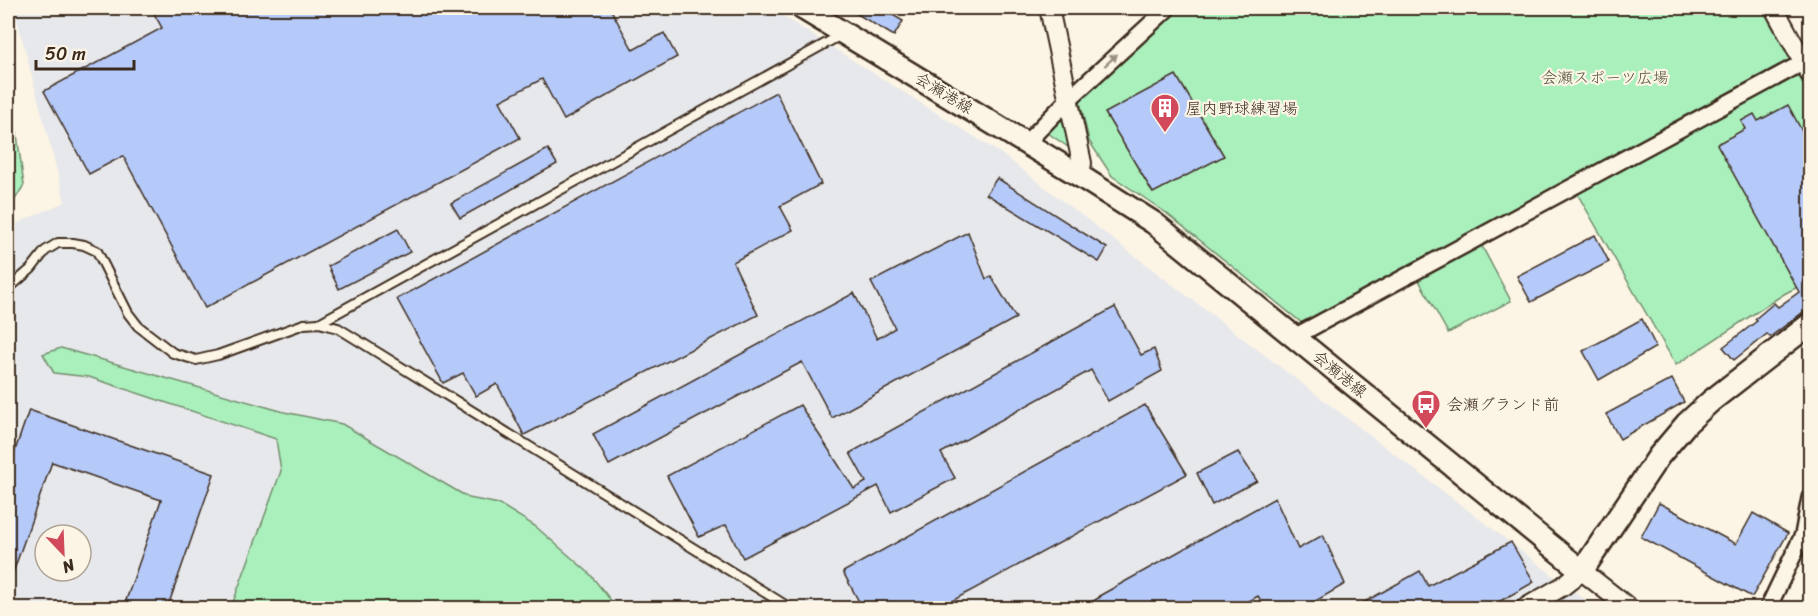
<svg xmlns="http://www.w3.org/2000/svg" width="1818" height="616" font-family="Sriracha,'Klee One',sans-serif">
<rect width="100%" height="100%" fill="#fcf5e5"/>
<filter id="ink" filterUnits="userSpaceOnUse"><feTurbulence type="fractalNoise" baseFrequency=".0167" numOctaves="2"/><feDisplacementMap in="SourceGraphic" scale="12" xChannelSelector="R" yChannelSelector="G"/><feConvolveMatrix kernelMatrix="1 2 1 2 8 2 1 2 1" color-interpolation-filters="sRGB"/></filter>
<g filter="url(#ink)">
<path fill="#e7e8eb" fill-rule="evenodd" d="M14,8H770L1000,153L1596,608H8V227L65,202ZM45,535H81V571H45Z"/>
<g fill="#aaf0bc" stroke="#728d6d" stroke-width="1.5">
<path d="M1176,8H1762L1810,97V285L1807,282L1784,294L1676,365L1571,183L1475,233L1511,301L1448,333L1411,266L1302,323L1165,212L1112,176L1089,141L1079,97Z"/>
<path d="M8,69L24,185L9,209L8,207Z"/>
<path d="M1060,119L1064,121L1070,144L1068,147L1045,131Z"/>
<path d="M61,348L284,412L342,424L469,498L499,504L535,526L589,573L617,608H231L281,471L276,439L89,377L54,373L43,354Z"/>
</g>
<g fill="#b5caf9" stroke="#3b2a1e" stroke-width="1.5">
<path d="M151,8H610L633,50L664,33L677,57L564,120L542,79L500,101L520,138L205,308L123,156L89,174L44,91L162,28Z"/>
<path d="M847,8H881L903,21L894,36Z"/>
<path d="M1176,75L1224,156L1153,193L1105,113Z"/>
<path d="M776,92L821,184L780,206L793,230L733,262L758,315L524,435L497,384L476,396L463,373L443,383L397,299Z"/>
<path d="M1788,105L1810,146V277L1803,281L1810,291V307L1770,337L1767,334L1734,360L1723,347L1757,321L1755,319L1774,303L1778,307L1799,292L1717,144L1745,129L1741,121L1754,114L1758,121Z"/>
<path d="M548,149L557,164L460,218L451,203Z"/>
<path d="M997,178L1107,248L1099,262L986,194Z"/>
<path d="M398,229L410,252L339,289L328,266Z"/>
<path d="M968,232L986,279L991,276L1016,318L832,418L802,362L609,465L593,434L854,293L877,339L895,328L871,282Z"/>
<path d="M1595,235L1609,262L1531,302L1517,276Z"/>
<path d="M1115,307L1141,355L1154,349L1162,371L1108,401L1091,370L941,453L955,478L891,512L878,486L743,558L726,525L699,537L667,476L800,405L854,489L866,482L850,453Z"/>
<path d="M1642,319L1656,347L1599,380L1583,351Z"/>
<path d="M1672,379L1684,402L1620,439L1606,414Z"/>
<path d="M1145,405L1187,474L937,609H863L843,572Z"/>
<path d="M29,410L214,474L167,609H123L161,500L52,462L9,584H8V471Z"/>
<path d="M1238,452L1257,481L1212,505L1197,473Z"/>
<path d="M1275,498L1298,549L1323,535L1345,584L1302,609H1266L1258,596L1235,609H1080L1100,597L1099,596Z"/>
<path d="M1659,503L1736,544L1753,513L1788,533L1752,597L1641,537Z"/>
<path d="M1511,542L1534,582L1486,609H1352L1420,571L1428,586Z"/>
</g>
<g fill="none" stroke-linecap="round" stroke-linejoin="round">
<g stroke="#3b2a1e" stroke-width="12">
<g id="service">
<path d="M8,289L31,269L45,251L58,243H73L84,245L97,251L128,313L138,326L173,353L196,360L218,355L304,324L319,323L338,328L790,608"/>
<path d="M319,323L841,35"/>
</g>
</g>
<g stroke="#3b2a1e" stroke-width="20">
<g id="minor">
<path d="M1026,143L1068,100L1168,8"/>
<path d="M1294,337L1804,62"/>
<path d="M1768,608L1803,535L1810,498"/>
</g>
</g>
<g stroke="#3b2a1e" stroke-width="22">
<g id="tertiary">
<path d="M1049,8L1082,163L1080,176"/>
<path d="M1774,8L1810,74"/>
<path d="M1525,608L1563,586L1582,571L1629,608"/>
</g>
</g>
<g stroke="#3b2a1e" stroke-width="26">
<path id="secondary" d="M802,8L1080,176L1154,223L1582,571L1659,456L1687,423L1711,401L1810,324"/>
</g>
<use href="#service" stroke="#fcf5e5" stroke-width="8"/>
<use href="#minor" stroke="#fcf5e5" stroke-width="15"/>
<use href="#tertiary" stroke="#fcf5e5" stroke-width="18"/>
<use href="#secondary" stroke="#fcf5e5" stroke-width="21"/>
</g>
<defs><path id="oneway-solid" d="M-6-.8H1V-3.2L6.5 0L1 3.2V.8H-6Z" transform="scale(1.5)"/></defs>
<use fill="#9c9082" href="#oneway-solid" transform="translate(1111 60) rotate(-43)"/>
</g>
<defs>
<g id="building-pin" transform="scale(1.5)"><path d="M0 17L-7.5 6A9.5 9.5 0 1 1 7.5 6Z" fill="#d1495b" stroke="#fcf5e5"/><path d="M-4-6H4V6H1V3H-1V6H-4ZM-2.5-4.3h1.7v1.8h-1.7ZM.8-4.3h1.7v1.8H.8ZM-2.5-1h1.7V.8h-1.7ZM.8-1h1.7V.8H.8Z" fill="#fff"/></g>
<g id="bus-pin" transform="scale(1.5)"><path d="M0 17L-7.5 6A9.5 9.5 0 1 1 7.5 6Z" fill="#d1495b" stroke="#fcf5e5"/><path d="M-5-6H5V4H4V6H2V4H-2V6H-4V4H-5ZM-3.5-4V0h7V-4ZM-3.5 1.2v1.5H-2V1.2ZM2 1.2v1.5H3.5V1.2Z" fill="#fff"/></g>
</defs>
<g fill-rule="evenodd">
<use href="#building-pin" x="1165" y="108"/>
<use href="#bus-pin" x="1426" y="404"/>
</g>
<g text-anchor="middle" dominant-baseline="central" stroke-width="4.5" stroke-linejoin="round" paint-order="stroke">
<g font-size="16" fill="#51523e" stroke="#fcf5e5">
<text x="1605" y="77">会瀬スポーツ広場</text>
</g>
<g font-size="16" fill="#3b2a1e" stroke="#fcf5e5">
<text transform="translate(944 93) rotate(31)">会瀬港線</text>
<text transform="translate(1340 374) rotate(39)">会瀬港線</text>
</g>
<g font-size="16" fill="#3b2a1e" stroke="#fcf5e5" text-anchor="start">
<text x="1186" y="108">屋内野球練習場</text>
<text x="1447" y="404">会瀬グランド前</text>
</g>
</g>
<rect width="1818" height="616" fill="none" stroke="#fcf5e5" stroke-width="30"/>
<rect x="15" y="15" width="1788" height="586" fill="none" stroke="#3b2a1e" stroke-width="2" filter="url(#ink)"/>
<g transform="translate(63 553) rotate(157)"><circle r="28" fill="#fcf5e5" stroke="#afa495" stroke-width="1.5"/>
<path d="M0-4.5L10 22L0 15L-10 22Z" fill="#d1495b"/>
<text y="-9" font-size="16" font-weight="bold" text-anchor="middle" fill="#3b2a1e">N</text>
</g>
<path d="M36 60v9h98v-9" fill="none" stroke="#3b2a1e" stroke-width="3"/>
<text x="45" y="60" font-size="18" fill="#3b2a1e" stroke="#fcf5e5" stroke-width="4.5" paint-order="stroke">50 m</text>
</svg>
